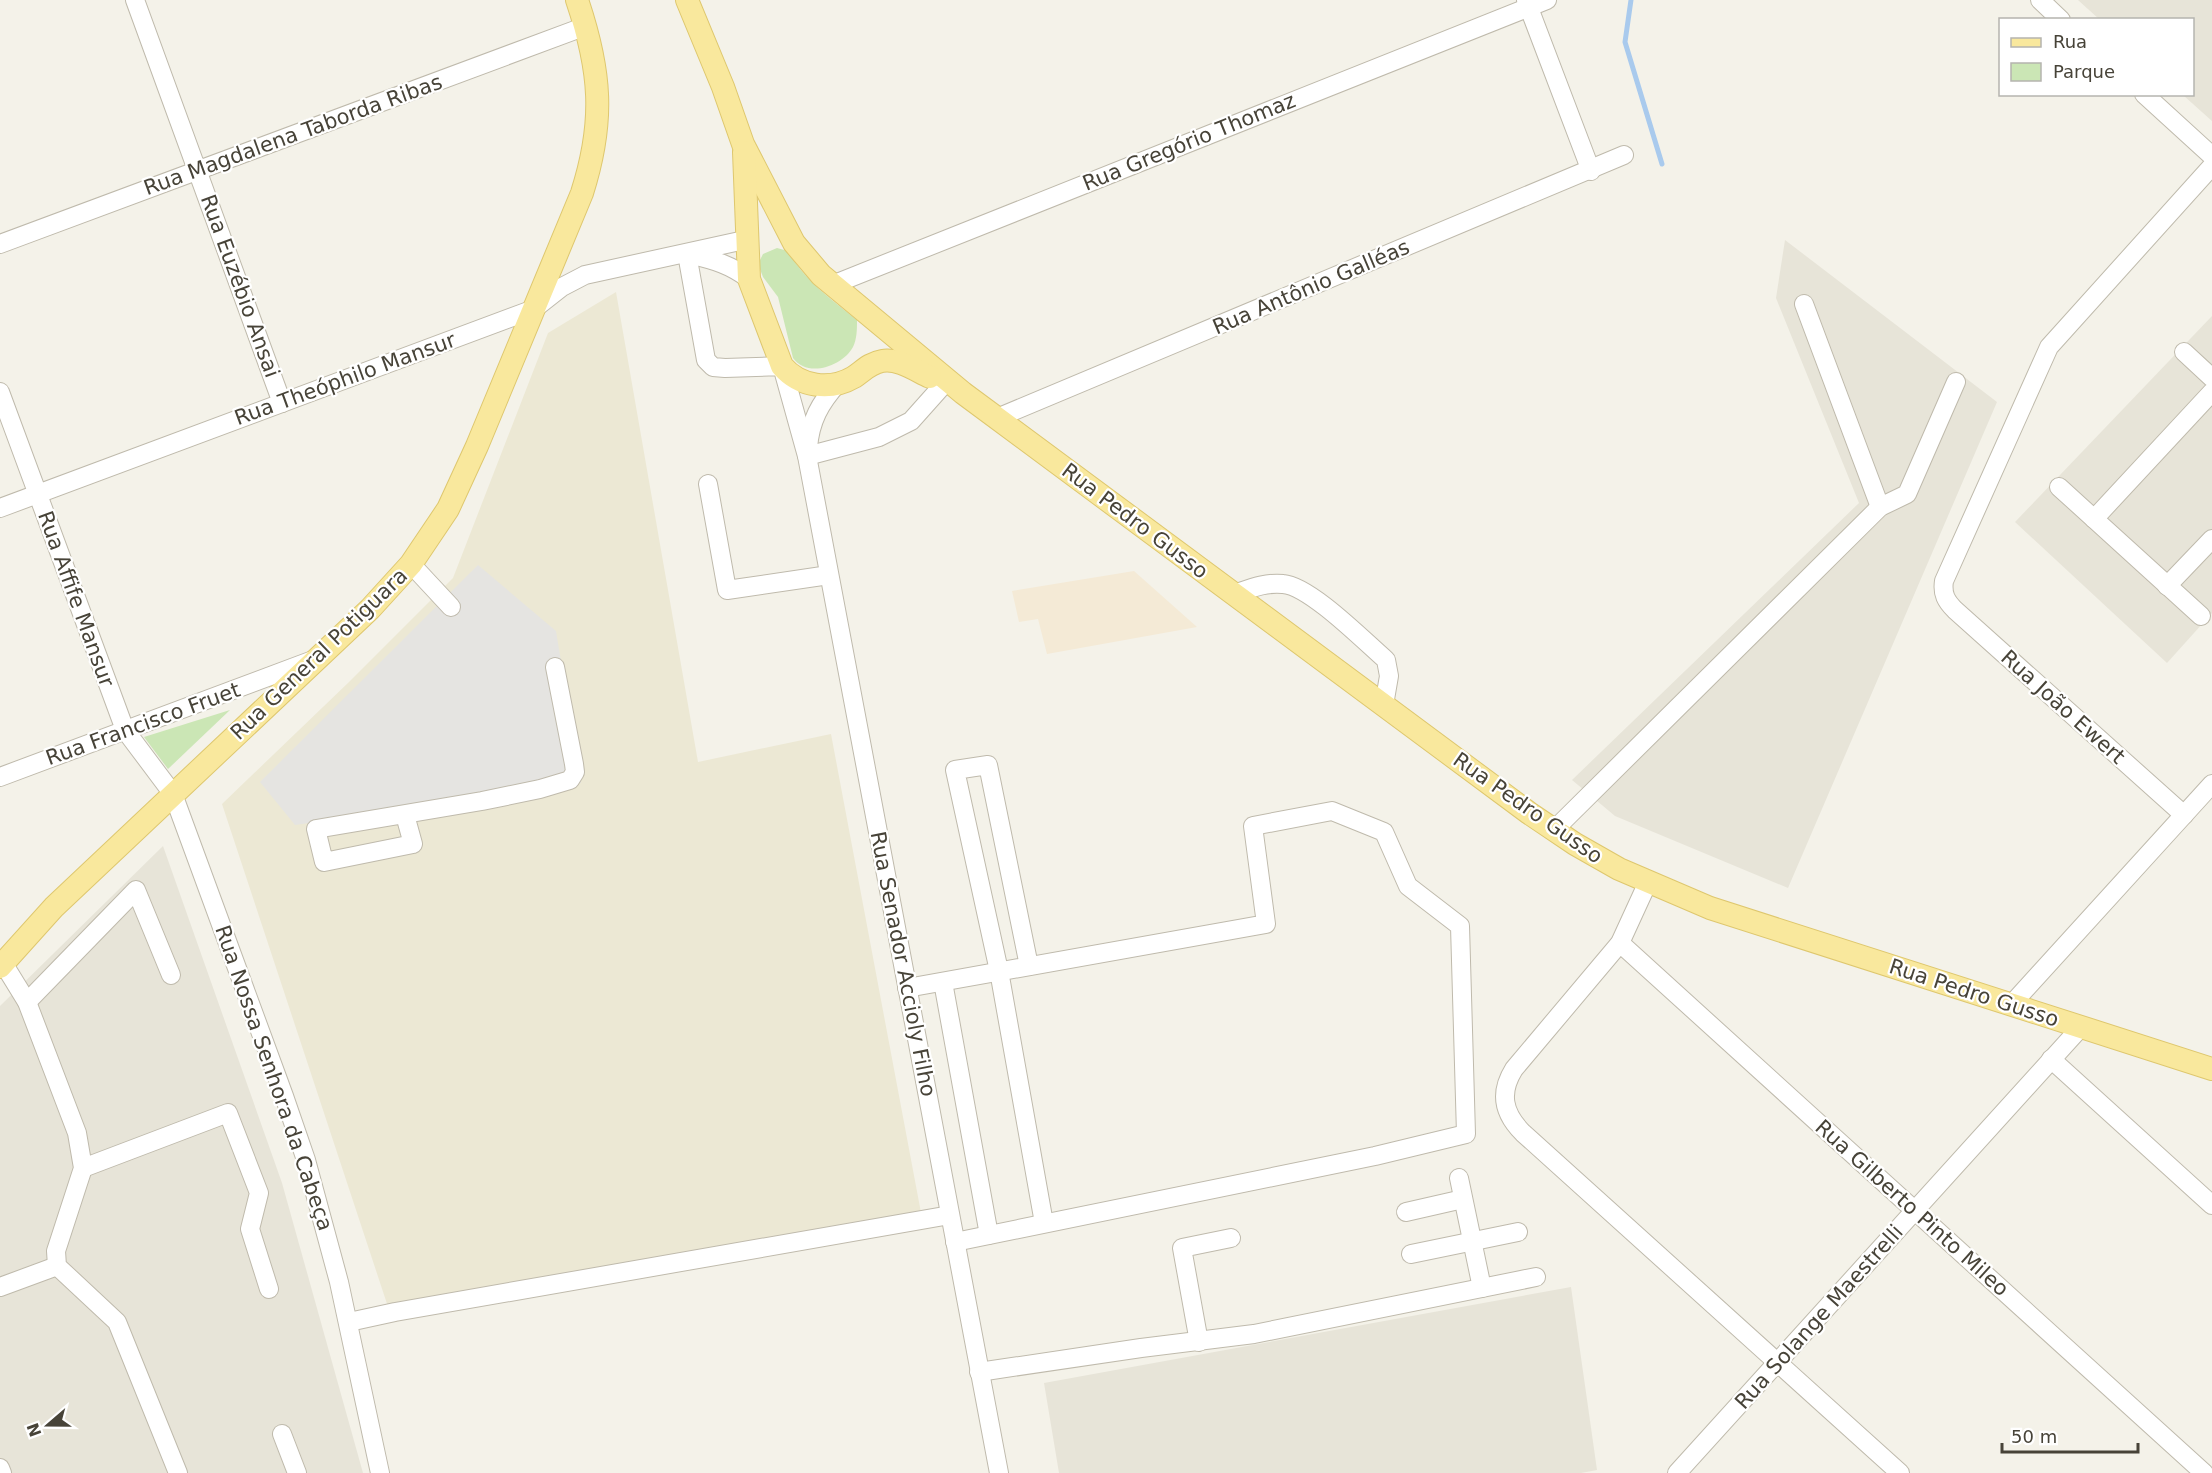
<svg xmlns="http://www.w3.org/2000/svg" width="2212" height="1473" viewBox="0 0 2212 1473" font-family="'DejaVu Sans',sans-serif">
<rect width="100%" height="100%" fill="#f4f2e9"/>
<g fill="#e7e4d8">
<polygon points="2078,0 2212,0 2212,121 2183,95 2192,94 2192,20 2099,19"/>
<polygon points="1785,240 1997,402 1788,888 1615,816 1572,780 1859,503 1776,298"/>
<polygon points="2212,316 2212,613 2167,663 2015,522"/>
<polygon points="163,846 282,1183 363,1473 0,1473 0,1006"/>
<polygon points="1571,1287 1597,1470 1581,1473 1059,1473 1044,1383"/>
</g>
<polygon fill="#f4ead6" points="1134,571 1197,627 1047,654 1038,619 1019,622 1012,591"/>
<polygon fill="#ece8d4" points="616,292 698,762 831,734 922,1218 393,1322 222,804 349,682 453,578 548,333"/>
<g fill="#cbe6b5">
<path d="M 777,248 L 788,251 C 804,280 831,299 857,320 C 857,329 857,339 853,347 C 842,367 807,378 793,358 L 778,297 L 763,277 L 758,264 L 763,254 Z"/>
<polygon points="230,710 168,769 144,737"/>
</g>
<polygon fill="#e5e4e1" points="478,565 556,631 581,783 295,825 260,782"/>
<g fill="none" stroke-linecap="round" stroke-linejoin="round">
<polyline stroke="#a9caed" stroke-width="5" points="1631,0 1625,42 1662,164"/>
<g stroke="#bfbaac" stroke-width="20">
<g id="minor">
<polyline points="135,0 282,403"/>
<polyline points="1526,0 1591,171"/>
<polyline points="2040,0 2061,20"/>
<polyline points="2144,94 2212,156"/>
<polyline points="0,244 586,26"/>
<polyline points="687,254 706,360 713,367 725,368 782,366 807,456 999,1473"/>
<path d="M 692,255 C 714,260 731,265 749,279"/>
<polyline points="832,285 1547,0"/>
<polyline points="1804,304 1880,507"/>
<polyline points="2184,352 2212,378"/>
<polyline points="0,392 125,730 173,794 284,1096 306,1160 339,1282 380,1473"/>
<polyline points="997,418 1624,155"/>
<path d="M 808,448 C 810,421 820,403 838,383"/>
<polyline points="807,456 879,437 911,421 944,384"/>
<polyline points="708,484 727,590 829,575"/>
<polyline points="2059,487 2201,616"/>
<polyline points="0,508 534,309 562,287 585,275 749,239"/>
<polyline points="2094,519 2212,392"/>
<polyline points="411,564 451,607"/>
<polyline points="2167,586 2212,539"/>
<path d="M 1234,594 C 1249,589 1266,582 1283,584 C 1310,586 1364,641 1386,660 L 1389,676 L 1384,705"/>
<polyline points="0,777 313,660"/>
<polyline points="405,815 413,844 324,862 316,829 482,801 540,789 570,780 575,772 574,764 555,667"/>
<path d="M 2184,815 L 1955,610 C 1946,601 1942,594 1944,581 L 2049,347 L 2212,166"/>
<polyline points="1554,830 1880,507 1907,494 1956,382"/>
<path d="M 1648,882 L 1620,943 L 1514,1069 C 1499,1093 1503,1113 1523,1133 L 1900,1473"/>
<polyline points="1620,943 2204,1473"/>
<polyline points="3,963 27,1002 77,1133 83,1168 56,1251 57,1266 117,1322 178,1473"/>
<polyline points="1029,966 988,765 955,770 999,971 1044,1223"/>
<polyline points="943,982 989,1235"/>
<polyline points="907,988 1266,924 1253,826 1332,811 1384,832 1408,886 1460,926 1466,1134 1375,1156 955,1242"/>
<polyline points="27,1002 136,890 171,975"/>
<polyline points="2011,1005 2212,784"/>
<polyline points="2051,1059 2212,1205"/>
<polyline points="83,1168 228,1113 259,1193 250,1229 269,1289"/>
<polyline points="1459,1178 1482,1288"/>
<polyline points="1406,1212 1463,1199"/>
<polyline points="1411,1254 1518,1232"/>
<polyline points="0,1287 57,1266"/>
<polyline points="349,1322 395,1312 950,1215"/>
<polyline points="1199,1342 1182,1248 1231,1238"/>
<polyline points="979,1372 1141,1348 1254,1334 1536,1277"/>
<polyline points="282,1434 297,1473"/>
<polyline points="0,1468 2,1473"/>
<polyline points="1677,1473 2081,1027"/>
</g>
</g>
<g stroke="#dec76e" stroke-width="24">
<g id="major">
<polyline points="687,0 723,87 743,144 794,243 821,275 963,393 1529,813 1575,844 1619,869 1710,908 2212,1069"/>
<path d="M 744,152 L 749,279 L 782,366 C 800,387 830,391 854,377 C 863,371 870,363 882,361 C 898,358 915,370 930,377"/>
<path d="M 0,967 L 54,907 L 370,609 L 411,564 L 448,509 L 477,446 L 582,193 C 605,121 601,71 577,0"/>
</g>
</g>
<use href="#minor" stroke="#fff" stroke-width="18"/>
<use href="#major" stroke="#f9e89d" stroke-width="22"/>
</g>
<g text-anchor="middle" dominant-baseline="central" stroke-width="4.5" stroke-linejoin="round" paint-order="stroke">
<g font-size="21" fill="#474338" stroke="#fff">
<text transform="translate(293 135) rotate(-20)">Rua Magdalena Taborda Ribas</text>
<text transform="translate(1189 142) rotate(-22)">Rua Gregório Thomaz</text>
<text transform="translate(240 286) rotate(70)">Rua Euzébio Ansai</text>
<text transform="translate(1311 287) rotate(-23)">Rua Antônio Galléas</text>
<text transform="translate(345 379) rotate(-20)">Rua Theóphilo Mansur</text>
<text transform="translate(1135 521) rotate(37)">Rua Pedro Gusso</text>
<text transform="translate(76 599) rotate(70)">Rua Affife Mansur</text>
<text transform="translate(319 654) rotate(-44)">Rua General Potiguara</text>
<text transform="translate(2063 707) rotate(42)">Rua João Ewert</text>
<text transform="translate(143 724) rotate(-20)">Rua Francisco Fruet</text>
<text transform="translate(1528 808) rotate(35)">Rua Pedro Gusso</text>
<text transform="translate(903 964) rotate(79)">Rua Senador Accioly Filho</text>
<text transform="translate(1974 993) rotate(18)">Rua Pedro Gusso</text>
<text transform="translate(274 1078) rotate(71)">Rua Nossa Senhora da Cabeça</text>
<text transform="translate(1912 1208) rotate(42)">Rua Gilberto Pinto Mileo</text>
<text transform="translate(1819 1317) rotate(-48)">Rua Solange Maestrelli</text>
</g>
</g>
<rect x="1999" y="18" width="195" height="78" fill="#ffffff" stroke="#b5b4af" stroke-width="1.5"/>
<rect x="2011" y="38" width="30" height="9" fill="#f9e89d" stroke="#b5b4af" stroke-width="1.5"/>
<text x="2053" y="48" font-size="18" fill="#474338">Rua</text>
<rect x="2011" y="63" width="30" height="18" fill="#cbe6b5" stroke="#b5b4af" stroke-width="1.5"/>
<text x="2053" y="78" font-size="18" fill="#474338">Parque</text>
<g transform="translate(48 1425) rotate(250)" stroke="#ffffff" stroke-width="4.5" paint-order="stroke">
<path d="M0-4.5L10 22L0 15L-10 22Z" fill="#474338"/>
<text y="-9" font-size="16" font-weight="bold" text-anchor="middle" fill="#474338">N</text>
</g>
<path d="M2002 1443v9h136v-9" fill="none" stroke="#474338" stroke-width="3"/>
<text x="2011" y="1443" font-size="18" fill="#474338" stroke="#ffffff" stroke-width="4.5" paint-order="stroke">50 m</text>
</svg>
